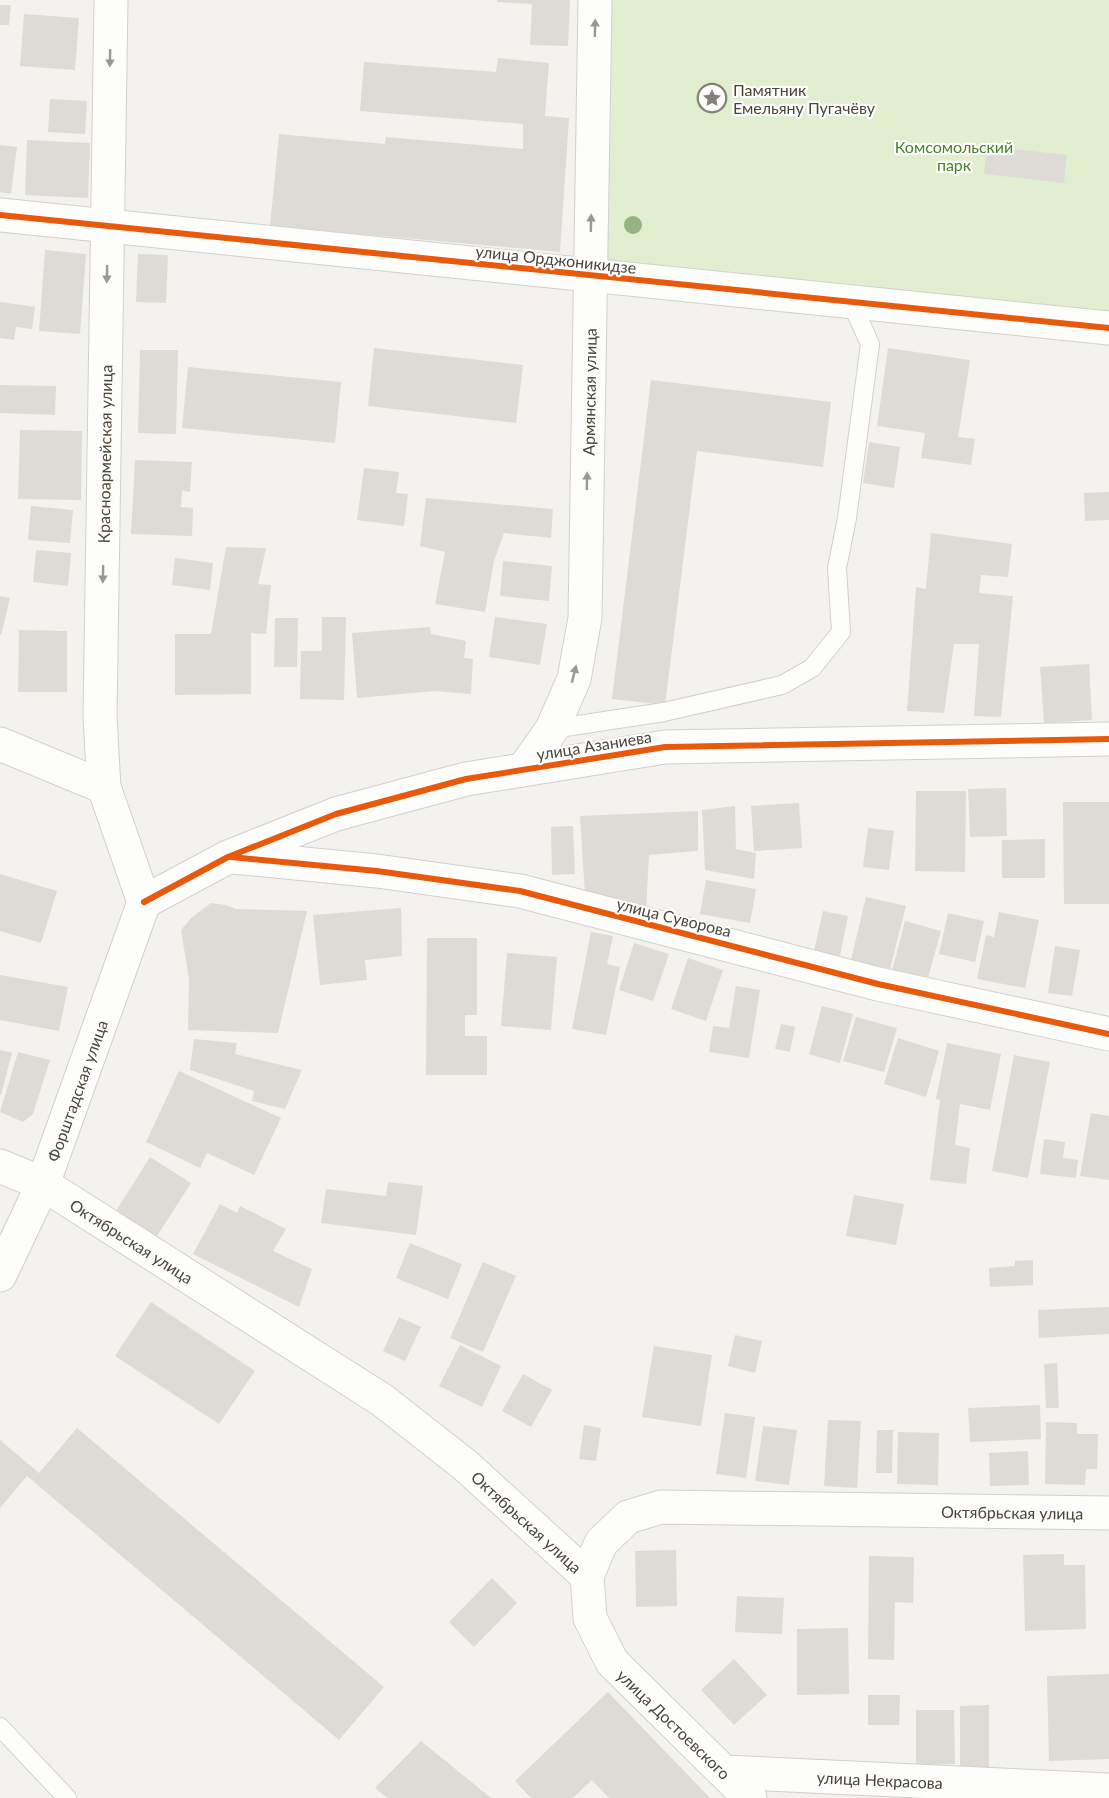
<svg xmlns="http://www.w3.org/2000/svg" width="1109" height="1798" viewBox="0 0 1109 1798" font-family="Lato,sans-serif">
<rect width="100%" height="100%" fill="#f4f2ee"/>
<polygon fill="#e1eecf" points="595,0 1109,0 1109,328 590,276"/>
<g fill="#dedbd6">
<polygon points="497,0 570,0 568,46 530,45 532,4 497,2"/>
<polygon points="0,5 11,5 9,25 0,25"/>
<polygon points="24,14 79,18 75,70 20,66"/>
<polygon points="498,58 549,63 545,116 569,118 560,252 270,226 279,134 385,144 386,137 523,149 523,124 360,111 364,62 496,72"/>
<polygon points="50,99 87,101 85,134 48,132"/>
<polygon points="27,140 90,143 88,198 25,195"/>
<polygon points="0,145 17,147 11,194 0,192"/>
<polygon points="987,146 1067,155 1064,183 984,174"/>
<polygon points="45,250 86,254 80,334 39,331"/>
<polygon points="138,254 168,255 166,303 136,302"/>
<polygon points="0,302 35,307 32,329 16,327 14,340 0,338"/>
<polygon points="374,348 523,365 516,423 368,406"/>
<polygon points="888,348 970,360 958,437 975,439 971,465 921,458 925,433 877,426"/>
<polygon points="140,350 178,350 176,434 138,433"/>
<polygon points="188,367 341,382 335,443 182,428"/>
<polygon points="651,380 831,402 823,467 697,451 665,705 612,699"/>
<polygon points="0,385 56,386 55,415 0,413"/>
<polygon points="20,430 82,431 81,500 18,499"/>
<polygon points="869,442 900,447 894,488 863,483"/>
<polygon points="135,460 192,462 190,492 182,491 181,507 193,508 192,536 131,534"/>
<polygon points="364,468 399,472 396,493 408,494 404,526 357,520"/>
<polygon points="1109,492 1109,520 1085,521 1084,493"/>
<polygon points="426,498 553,509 551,538 504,533 494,561 485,612 435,604 445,552 420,546"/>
<polygon points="31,506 73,510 70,543 28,540"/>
<polygon points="931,533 1012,544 1008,577 981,575 979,593 1013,596 1001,717 974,716 979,644 954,644 944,713 907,711 916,587 926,589"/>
<polygon points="226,547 266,548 258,584 271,585 266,634 251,633 251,694 175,695 175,634 211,634"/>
<polygon points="36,550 71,553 68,586 33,582"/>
<polygon points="175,558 213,563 210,590 172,585"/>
<polygon points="503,561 552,566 549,601 500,596"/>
<polygon points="0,596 10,598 1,635 0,635"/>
<polygon points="322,617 346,617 344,700 300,699 301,651 322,651"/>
<polygon points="495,617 547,624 540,665 489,657"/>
<polygon points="275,618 298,618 297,667 274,667"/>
<polygon points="430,627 431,634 466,641 464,658 473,659 471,694 435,691 357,698 352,633"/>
<polygon points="19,630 67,631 67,692 18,692"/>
<polygon points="1089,664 1092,720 1044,723 1040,667"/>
<polygon points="1006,788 1007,836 970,837 968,789"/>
<polygon points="916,791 966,791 965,872 915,871"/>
<polygon points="1063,802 1109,802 1109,904 1064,904"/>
<polygon points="799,803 802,848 754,851 751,806"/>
<polygon points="735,806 736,849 756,853 754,879 705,870 702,810"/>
<polygon points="698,811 698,851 649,855 646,910 585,894 580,816"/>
<polygon points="573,826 575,874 552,875 551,827"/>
<polygon points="868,828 894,831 889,870 863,867"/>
<polygon points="1045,839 1045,878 1002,878 1002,840"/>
<polygon points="0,874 57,891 41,943 0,931"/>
<polygon points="706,880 756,889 750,923 700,914"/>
<polygon points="866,897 906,906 890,969 851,960"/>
<polygon points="211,903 226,905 236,909 307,911 278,1033 188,1030 189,979 181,930 191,918"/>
<polygon points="401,908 402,956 365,960 367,980 320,985 313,915"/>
<polygon points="823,911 848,916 840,956 814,951"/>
<polygon points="999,912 1039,920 1025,988 977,979 986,935 994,937"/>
<polygon points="948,913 984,921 975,962 939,954"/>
<polygon points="905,921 941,931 927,981 892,971"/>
<polygon points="591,932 613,936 607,964 620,967 606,1035 572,1029"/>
<polygon points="427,938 477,938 477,1015 465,1015 465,1036 487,1036 487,1075 426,1075"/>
<polygon points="634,943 669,954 653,1001 619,990"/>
<polygon points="1055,946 1080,950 1072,996 1048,993"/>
<polygon points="507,953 557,957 551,1030 501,1026"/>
<polygon points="688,958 723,970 706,1021 671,1009"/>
<polygon points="0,975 68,987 59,1031 0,1020"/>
<polygon points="736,986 760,990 749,1058 709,1052 713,1026 729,1028"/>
<polygon points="822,1006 853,1014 840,1063 809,1054"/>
<polygon points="856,1017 897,1028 884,1072 843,1061"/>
<polygon points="781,1024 795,1027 790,1052 775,1049"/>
<polygon points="898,1038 939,1051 926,1097 884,1084"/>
<polygon points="194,1039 237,1043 235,1054 302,1070 285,1109 252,1101 254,1091 190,1070"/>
<polygon points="947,1043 1001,1054 990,1110 960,1104 955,1145 970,1148 966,1184 930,1180 940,1100 936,1099"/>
<polygon points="0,1050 12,1053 1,1095 0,1095"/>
<polygon points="18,1052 50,1060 33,1114 23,1122 0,1112"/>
<polygon points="1014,1055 1050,1062 1028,1178 992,1171"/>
<polygon points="179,1071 281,1118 254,1175 207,1153 200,1168 146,1142"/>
<polygon points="1091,1113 1109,1116 1109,1180 1080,1176"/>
<polygon points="1044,1139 1065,1142 1063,1158 1078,1160 1076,1178 1040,1174"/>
<polygon points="150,1157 191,1183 157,1236 116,1211"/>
<polygon points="388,1182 423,1186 416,1235 321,1223 326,1189 386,1196"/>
<polygon points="854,1195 904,1204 896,1245 846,1236"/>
<polygon points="220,1204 237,1213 240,1206 286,1229 273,1251 312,1269 299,1307 193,1254"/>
<polygon points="410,1243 462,1264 448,1299 396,1278"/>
<polygon points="1033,1260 1033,1285 990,1287 989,1268 1015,1266 1015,1261"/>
<polygon points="483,1262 516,1276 483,1352 450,1338"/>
<polygon points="151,1302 255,1371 219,1424 115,1356"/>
<polygon points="1109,1307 1109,1334 1039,1338 1038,1310"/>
<polygon points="399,1317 421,1327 405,1361 383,1351"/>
<polygon points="735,1335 762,1341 755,1373 728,1366"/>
<polygon points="460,1345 501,1366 482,1407 439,1386"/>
<polygon points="654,1346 712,1355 701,1426 642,1417"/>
<polygon points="1057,1363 1059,1408 1046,1408 1044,1364"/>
<polygon points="523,1374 552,1390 531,1427 502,1411"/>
<polygon points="1040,1405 1041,1439 970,1442 968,1408"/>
<polygon points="725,1413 755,1417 746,1478 716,1474"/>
<polygon points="828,1420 861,1421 857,1488 824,1486"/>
<polygon points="1046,1422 1077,1423 1077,1434 1098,1434 1097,1469 1086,1469 1085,1485 1045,1484"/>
<polygon points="584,1425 601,1428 596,1461 579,1459"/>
<polygon points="763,1426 797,1430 789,1485 755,1481"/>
<polygon points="77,1428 384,1687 339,1740 27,1476 0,1508 0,1440 39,1473"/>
<polygon points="877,1430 893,1430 892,1473 876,1473"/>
<polygon points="898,1432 939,1433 938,1485 897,1484"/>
<polygon points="1028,1451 1029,1485 990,1486 989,1453"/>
<polygon points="676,1550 677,1606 636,1607 635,1551"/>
<polygon points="1064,1554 1064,1565 1085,1565 1086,1629 1025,1631 1023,1555"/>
<polygon points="869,1556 914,1557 913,1603 895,1602 894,1660 868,1659"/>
<polygon points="492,1578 517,1603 474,1647 449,1622"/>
<polygon points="737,1596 784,1598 782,1634 735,1632"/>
<polygon points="848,1628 849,1694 797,1695 797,1629"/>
<polygon points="734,1659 767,1695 734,1725 701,1690"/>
<polygon points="1109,1674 1109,1759 1049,1761 1047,1676"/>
<polygon points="608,1692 710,1798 609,1798 592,1780 573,1798 531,1798 515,1781"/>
<polygon points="868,1695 900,1695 899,1725 868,1725"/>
<polygon points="989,1705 989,1773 960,1773 960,1706"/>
<polygon points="916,1710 954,1710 955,1764 916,1765"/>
<polygon points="421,1741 491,1798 387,1798 375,1788"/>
</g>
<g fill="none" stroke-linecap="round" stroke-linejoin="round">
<g stroke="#d2d0cb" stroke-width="20">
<g id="service">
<polyline points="552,729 664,712 782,685 812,668 841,632 837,568 847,518 870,344 851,302"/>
<polyline points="0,1727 67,1798"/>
</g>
</g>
<g stroke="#d2d0cb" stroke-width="35">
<g id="minor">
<polyline points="0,215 1109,328"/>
<polyline points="0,744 104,787"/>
<path id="s1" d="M 523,770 L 552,729 L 574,679 L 585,618 L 595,0"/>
<polyline points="233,857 377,871 520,891 878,984 1109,1034"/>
<polyline points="144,902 228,857 336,814 466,779 665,747 1109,739"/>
<path id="s2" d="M 0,1166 L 43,1184 L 382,1400 L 465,1465 L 587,1576"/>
<path id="s3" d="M 724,1772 L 1109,1790"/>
<path id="s4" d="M 750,1798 L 612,1662 L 590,1618 L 587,1576 L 601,1543 L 628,1517 L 661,1507 L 1109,1513"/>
</g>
</g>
<g stroke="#d2d0cb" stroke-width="35">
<g id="tertiary">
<path id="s5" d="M 0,1275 L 43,1184 L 144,902 L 104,787 L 100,717 L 111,0"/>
</g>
</g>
<use href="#service" stroke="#fdfdfc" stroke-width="18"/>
<use href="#minor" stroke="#fdfdfc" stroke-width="33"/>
<use href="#tertiary" stroke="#fdfdfc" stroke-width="33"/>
<g stroke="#fff" stroke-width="10">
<g id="cycleway">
<polyline points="0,215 1109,328"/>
<polyline points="231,857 377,871 520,891 878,984 1109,1034"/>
<polyline points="144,902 228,857 336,814 466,779 665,747 1109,739"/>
</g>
</g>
<use href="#cycleway" stroke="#e8590c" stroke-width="6"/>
</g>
<circle fill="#96b382" cx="633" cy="225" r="9"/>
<defs><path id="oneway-solid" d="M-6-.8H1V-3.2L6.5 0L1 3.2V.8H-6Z" transform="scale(1.5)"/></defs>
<g fill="#9b9791">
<use href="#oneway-solid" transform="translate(595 28) rotate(-89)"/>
<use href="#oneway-solid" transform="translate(110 58) rotate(91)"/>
<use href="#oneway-solid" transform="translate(591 223) rotate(-89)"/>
<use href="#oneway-solid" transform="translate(107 274) rotate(91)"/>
<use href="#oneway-solid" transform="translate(587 481) rotate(-89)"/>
<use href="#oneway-solid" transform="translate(103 574) rotate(91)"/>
<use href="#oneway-solid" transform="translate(574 674) rotate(-76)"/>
</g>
<defs>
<g id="sight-ring" transform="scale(1.5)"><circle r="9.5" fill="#fff" stroke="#868178" stroke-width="1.5"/><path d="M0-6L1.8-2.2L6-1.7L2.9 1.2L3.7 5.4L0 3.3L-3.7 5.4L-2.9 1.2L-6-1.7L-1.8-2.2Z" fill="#868178"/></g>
</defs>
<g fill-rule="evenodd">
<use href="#sight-ring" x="712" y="98"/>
</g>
<g text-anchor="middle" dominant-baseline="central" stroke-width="4.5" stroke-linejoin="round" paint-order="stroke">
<g font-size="16" fill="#4b4439" stroke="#fff" text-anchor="start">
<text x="733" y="89">Памятник<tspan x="733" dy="18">Емельяну Пугачёву</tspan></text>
</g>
<g font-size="16" fill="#4a7f2a" stroke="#fff">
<text x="954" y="146">Комсомольский<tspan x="954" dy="18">парк</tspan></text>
</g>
<g font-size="16" fill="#4b4439" stroke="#fff">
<text transform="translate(556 259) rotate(6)">улица Орджоникидзе</text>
<text stroke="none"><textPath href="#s1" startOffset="393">Армянская улица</textPath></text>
<text stroke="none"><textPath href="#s5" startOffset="855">Красноармейская улица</textPath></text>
<text transform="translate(594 745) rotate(-9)">улица Азаниева</text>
<text transform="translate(674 917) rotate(14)">улица Суворова</text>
<text stroke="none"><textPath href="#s5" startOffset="200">Форштадская улица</textPath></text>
<text stroke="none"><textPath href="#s2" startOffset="152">Октябрьская улица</textPath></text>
<text stroke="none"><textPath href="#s4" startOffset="744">Октябрьская улица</textPath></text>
<text stroke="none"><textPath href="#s2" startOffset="638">Октябрьская улица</textPath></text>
<text transform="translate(674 1724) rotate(44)">улица Достоевского</text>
<text stroke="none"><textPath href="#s3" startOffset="156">улица Некрасова</textPath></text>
</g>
</g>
</svg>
